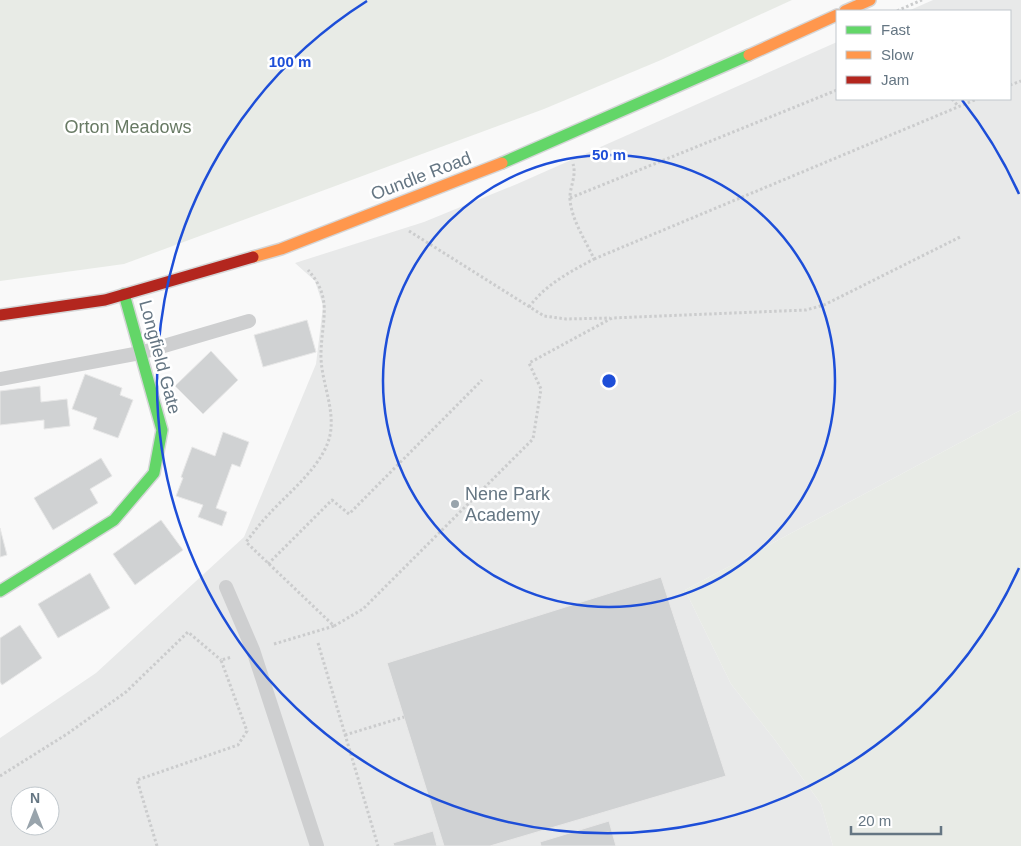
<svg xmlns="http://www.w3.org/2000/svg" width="1021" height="846" viewBox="0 0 1021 846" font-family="Helvetica,sans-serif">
<rect width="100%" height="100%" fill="#f9f9f9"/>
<path fill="#e8e9e9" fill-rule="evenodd" d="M 933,0 L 1021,0 L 1021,410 L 685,590 L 731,684 L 775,740 L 821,804 L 833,846 L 0,846 L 0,738 L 96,673 L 244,537 L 316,364 L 323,306 L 315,281 L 295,263 L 424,222 L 517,184 L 837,42 L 837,99 L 1010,99 L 1010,11 L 908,11 ZM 20,796 L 50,796 L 50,826 L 20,826 Z"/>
<g fill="#e8ebe6">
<polygon points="0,0 792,0 661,60 544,109 124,264 0,281"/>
<polygon points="1021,410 1021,846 833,846 821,804 775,740 731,684 685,590"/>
</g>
<g fill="#d0d2d3" stroke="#e8e8e8">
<polygon points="307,320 316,352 263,367 254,335"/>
<polygon points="211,351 238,380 203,414 175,386"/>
<polygon points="85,374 122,388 120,395 133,400 118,438 93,429 97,418 72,409"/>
<polygon points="40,386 41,402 67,399 70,426 44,429 44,420 0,425 0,391"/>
<polygon points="223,432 249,442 240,467 232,464 216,508 227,512 222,526 198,517 203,505 176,496 183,478 181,477 192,447 215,456"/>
<polygon points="101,458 112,476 90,489 98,503 53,530 34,498"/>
<polygon points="161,520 183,550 135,585 113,554"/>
<polygon points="0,528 7,555 0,557"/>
<polygon points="90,573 110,608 58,638 38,604"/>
<polygon points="661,577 726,776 490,846 444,846 387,663"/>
<polygon points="20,625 42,658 2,685 0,682 0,638"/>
<polygon points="609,821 616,846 541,846 540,842"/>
<polygon points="433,831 437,846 394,846 393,843"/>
</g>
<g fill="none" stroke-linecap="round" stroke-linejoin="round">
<g stroke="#d5d6d7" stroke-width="14">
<g id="fast">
<polyline points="502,163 749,55"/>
<polyline points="0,591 114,520 154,473 162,430 124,294"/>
</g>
</g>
<g stroke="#d5d6d7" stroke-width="14">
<g id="slow">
<polyline points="845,11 870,0"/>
<polyline points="749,55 837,15"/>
<polyline points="253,257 281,249 502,163"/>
</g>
</g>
<g stroke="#d5d6d7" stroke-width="14">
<polyline id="jam" points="0,315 105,300 253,257"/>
</g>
<g stroke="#cbcccd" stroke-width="3" stroke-dasharray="2.5 2.5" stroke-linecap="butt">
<polyline points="897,11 922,0"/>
<polyline points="1010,85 1021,81"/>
<polyline points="952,99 958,106"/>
<polyline points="570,198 837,90"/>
<polyline points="409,231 544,316 566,319 610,318"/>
<polyline points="594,259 977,99"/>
<path d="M 529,307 C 546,284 570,272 594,259 C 586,241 572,221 570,200 C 569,188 577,176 573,164"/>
<polyline points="268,564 332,500 349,514 482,380"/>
<polyline points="334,626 363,609 533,439 541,389 529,363 612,318 806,310 824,305 960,237"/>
<polyline points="318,643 378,846"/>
<path d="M 274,644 L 334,626 L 246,542 C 254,532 261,522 270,513 C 291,490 329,461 331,428 C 333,402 320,378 321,352 C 322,319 333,298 308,270"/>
<polyline points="345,735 404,717"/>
<polyline points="0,776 67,734 126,692 188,632 221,660"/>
<polyline points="157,846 137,780 238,745 247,731 221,660 232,657"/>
</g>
<g stroke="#cecfd0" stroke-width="14">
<polyline points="0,379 140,353 249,321"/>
<polyline points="226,587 253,650 317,846"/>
</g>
<use href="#fast" stroke="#63d668" stroke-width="11"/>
<use href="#slow" stroke="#ff974d" stroke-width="11"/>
<use href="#jam" stroke="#b3261e" stroke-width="11"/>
</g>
<g fill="none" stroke="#1d4ed8" stroke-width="2.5">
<circle cx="609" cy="381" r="226"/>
<path d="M1019 568A451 451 0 1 1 367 1M962 100A451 451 0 0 1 1019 194"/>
</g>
<circle fill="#99a4ac" stroke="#fff" stroke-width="2" cx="455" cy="504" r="5"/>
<g text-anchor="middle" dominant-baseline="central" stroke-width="5" stroke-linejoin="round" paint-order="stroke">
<g font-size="18" fill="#687a64" stroke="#fff">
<text x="128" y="127">Orton Meadows</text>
</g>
<g font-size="18" fill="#657683" stroke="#fff">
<text transform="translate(421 176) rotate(-21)">Oundle Road</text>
<text transform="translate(160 357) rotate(75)">Longfield Gate</text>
</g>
<g font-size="18" fill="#657683" stroke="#fff" text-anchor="start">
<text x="465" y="494">Nene Park<tspan x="465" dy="21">Academy</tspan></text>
</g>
</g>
<circle cx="609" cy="381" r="8" fill="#1d4ed8" stroke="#fff" stroke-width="2.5"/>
<g font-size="15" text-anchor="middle" font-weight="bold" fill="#1d4ed8" stroke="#fff" stroke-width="5" stroke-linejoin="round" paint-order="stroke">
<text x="290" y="67">100 m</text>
<text x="609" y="160">50 m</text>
</g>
<rect x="836" y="10" width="175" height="90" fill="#ffffff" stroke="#c1c8cd"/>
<rect x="846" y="26" width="25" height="8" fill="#63d668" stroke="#c1c8cd"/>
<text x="881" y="35" font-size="15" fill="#657683">Fast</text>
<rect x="846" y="51" width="25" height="8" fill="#ff974d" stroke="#c1c8cd"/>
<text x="881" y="60" font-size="15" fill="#657683">Slow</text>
<rect x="846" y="76" width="25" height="8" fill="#b3261e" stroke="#c1c8cd"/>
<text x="881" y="85" font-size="15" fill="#657683">Jam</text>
<g transform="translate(35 811)"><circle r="24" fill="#ffffff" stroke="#c1c8cd"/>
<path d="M0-4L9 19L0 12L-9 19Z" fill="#99a4ac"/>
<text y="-8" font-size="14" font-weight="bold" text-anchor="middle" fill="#657683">N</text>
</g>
<path d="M851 826v8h90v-8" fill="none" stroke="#657683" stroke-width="2.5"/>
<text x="858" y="826" font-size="15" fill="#657683" stroke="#ffffff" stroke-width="4" paint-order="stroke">20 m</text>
</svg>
